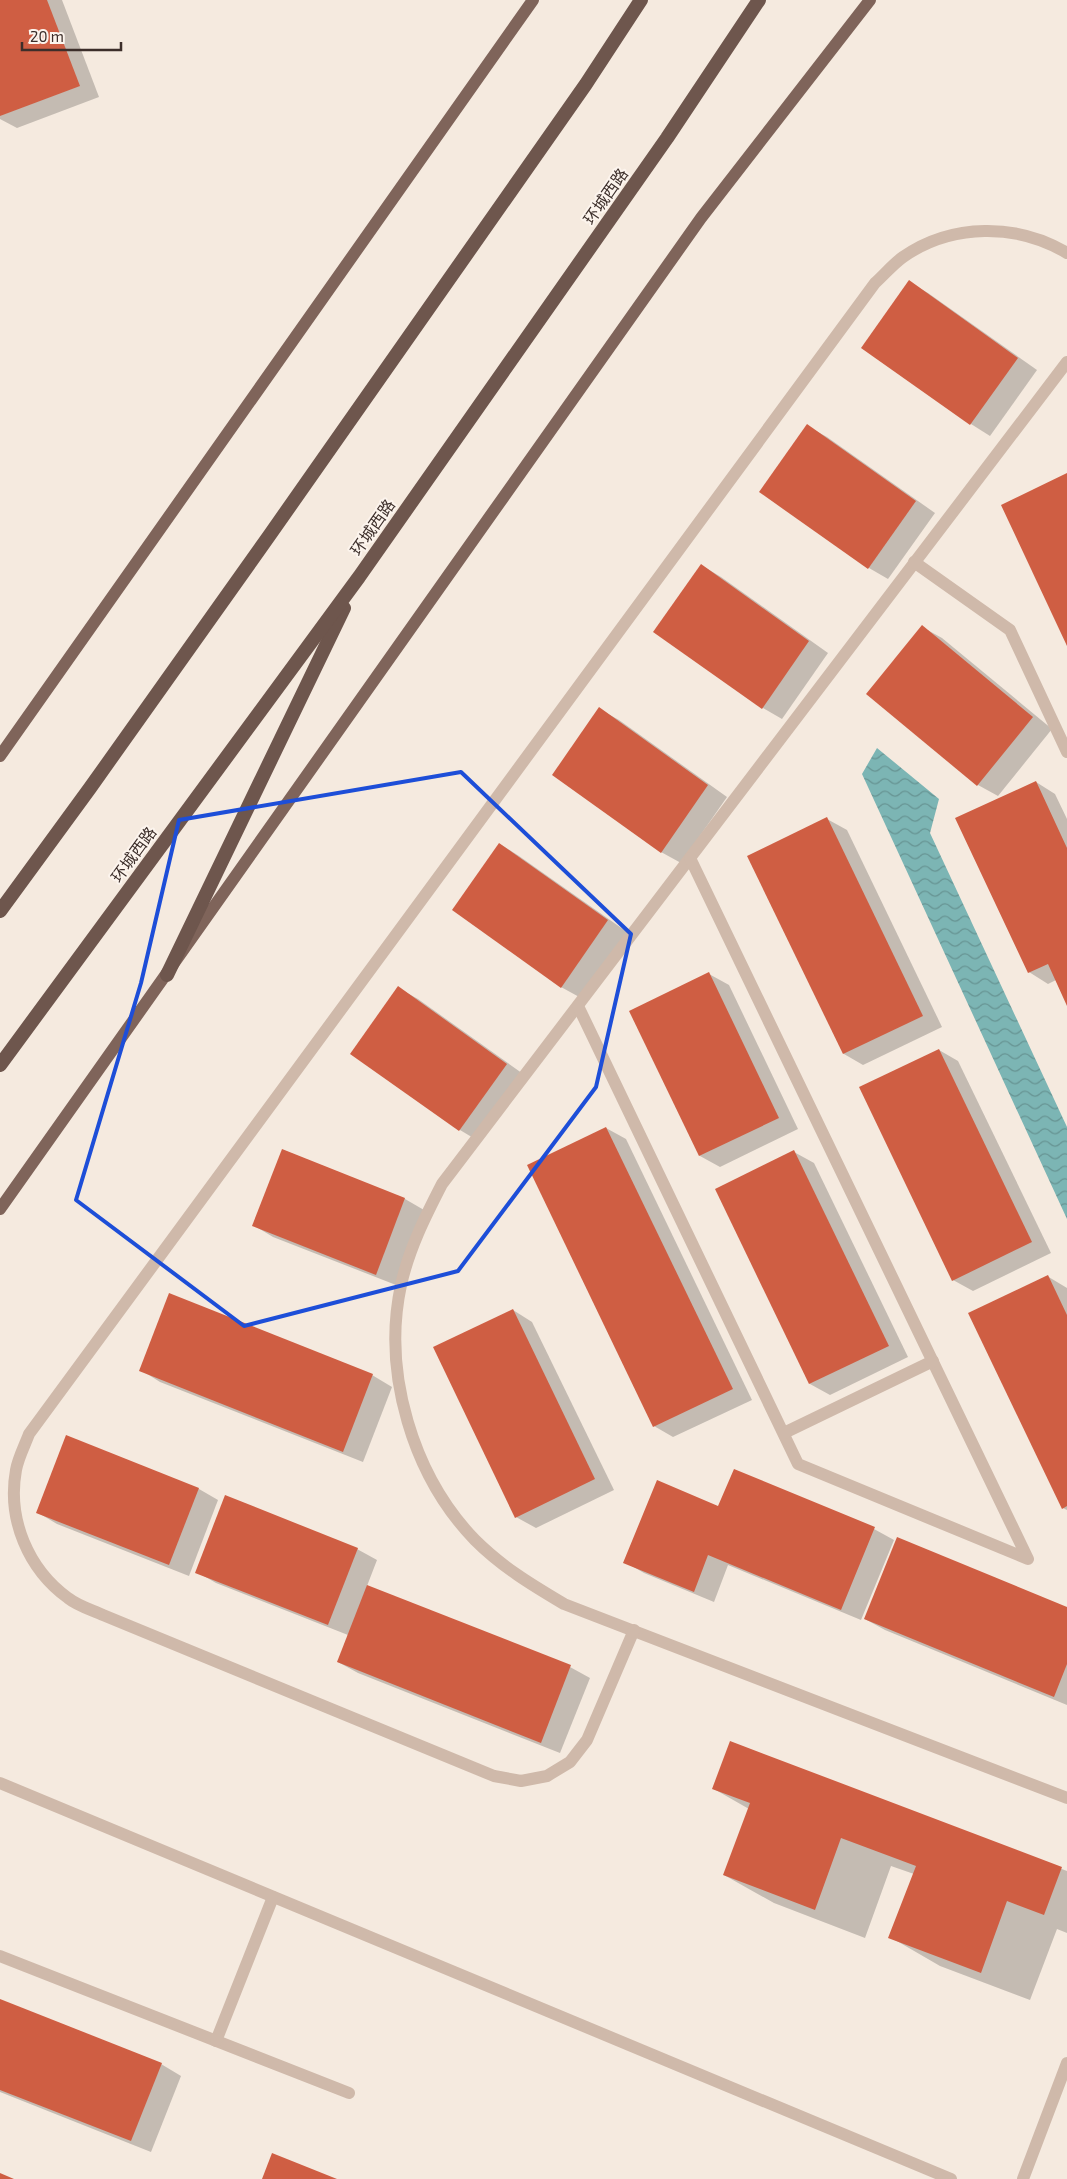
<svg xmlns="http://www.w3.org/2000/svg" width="1067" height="2179" viewBox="0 0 1067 2179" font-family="'Exo 2','Noto Sans SC',sans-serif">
<defs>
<pattern id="water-waves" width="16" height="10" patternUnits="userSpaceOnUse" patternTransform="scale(1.25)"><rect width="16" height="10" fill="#7cb5b4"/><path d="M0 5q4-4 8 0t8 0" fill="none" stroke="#679493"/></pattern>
</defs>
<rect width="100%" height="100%" fill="#f5eadf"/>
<polygon fill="url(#water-waves)" points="877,748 939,799 930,833 1067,1127 1067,1219 862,774"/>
<g fill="#0003">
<polygon points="0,0 62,0 99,97 17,128 0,119"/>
<polygon points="909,282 928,293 1037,370 990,436 971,424 862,348"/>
<polygon points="807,426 827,437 935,513 888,579 869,568 761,491"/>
<polygon points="701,565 721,577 828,653 782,719 763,708"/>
<polygon points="922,627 942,638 1052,729 998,796 978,785 868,694"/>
<polygon points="599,709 619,720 727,797 681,863 661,852"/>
<polygon points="1036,782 1055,794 1067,819 1067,1003 1056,980 1048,984 1029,972"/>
<polygon points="827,819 847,830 942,1027 863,1065 844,1054"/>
<polygon points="500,844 519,856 627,932 581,998 561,987"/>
<polygon points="709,974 729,985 798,1129 720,1167 700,1156 631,1011"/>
<polygon points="398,988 418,999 526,1076 480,1142 460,1130 352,1054"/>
<polygon points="939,1050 958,1061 1051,1253 973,1291 953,1280"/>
<polygon points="606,1128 626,1139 752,1400 673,1437 654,1426"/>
<polygon points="283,1150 405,1199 424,1210 396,1285 273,1237 253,1225"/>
<polygon points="794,1152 814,1163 908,1357 830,1395 810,1384"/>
<polygon points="1047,1276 1067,1288 1067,1510 1063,1508"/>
<polygon points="513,1310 532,1322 614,1490 536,1528 516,1517"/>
<polygon points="141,1370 372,1375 392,1387 363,1462 160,1382"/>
<polygon points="734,1471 874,1529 894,1540 861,1620 728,1565 714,1602 644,1573 625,1562 719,1507"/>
<polygon points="199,1489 218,1500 189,1576 57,1524 37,1512"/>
<polygon points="357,1549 377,1560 367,1586 570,1667 590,1678 560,1753 358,1673 338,1662 348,1635 216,1583 197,1572"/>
<polygon points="1067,1608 1067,1705 885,1630 865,1619"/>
<polygon points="731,1742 1067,1871 1067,1933 1057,1929 1030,2000 940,1966 890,1937 914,1874 891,1866 865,1938 774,1903 724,1875 749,1809 714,1789"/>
<polygon points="0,2001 161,2064 181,2076 151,2152 0,2092"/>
</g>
<g fill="#cf5e43">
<polygon points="0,0 47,0 80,86 0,116"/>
<polygon points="909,280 1018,358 970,425 861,348"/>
<polygon points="807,424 916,501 868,569 759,492"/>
<polygon points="1067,473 1067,646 1001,505"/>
<polygon points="701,564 809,641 762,709 653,632"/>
<polygon points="922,625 1033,717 977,786 866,694"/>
<polygon points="599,707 708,785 661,853 552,775"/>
<polygon points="1036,781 1067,848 1067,1006 1048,964 1028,973 955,818"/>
<polygon points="827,817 923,1016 843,1054 747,856"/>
<polygon points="499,843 608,920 561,988 452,910"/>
<polygon points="709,972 779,1118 699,1156 629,1011"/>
<polygon points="398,986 507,1064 459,1131 350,1054"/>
<polygon points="939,1049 1032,1242 952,1281 859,1087"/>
<polygon points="606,1127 733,1389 653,1427 527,1165"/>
<polygon points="282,1149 405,1198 376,1275 252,1226"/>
<polygon points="794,1150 889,1346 809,1384 715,1189"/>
<polygon points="1048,1275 1067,1315 1067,1506 1062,1509 968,1313"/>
<polygon points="169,1293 373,1374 343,1452 139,1371"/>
<polygon points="513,1309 595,1479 515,1518 433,1347"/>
<polygon points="66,1435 199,1488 169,1565 36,1513"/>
<polygon points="734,1469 875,1527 841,1610 708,1555 694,1592 623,1563 657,1480 718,1506"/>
<polygon points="225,1495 358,1548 328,1625 195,1573"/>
<polygon points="897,1537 1067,1607 1067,1664 1054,1697 864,1619"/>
<polygon points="367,1585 571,1665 541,1743 337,1662"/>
<polygon points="730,1741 1062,1867 1044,1915 1007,1901 981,1973 888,1938 916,1866 841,1838 815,1910 723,1875 750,1803 712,1789"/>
<polygon points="0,1999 162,2063 131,2141 0,2090"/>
<polygon points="272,2153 337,2179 262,2179"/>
<polygon points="0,2173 14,2179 0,2179"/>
</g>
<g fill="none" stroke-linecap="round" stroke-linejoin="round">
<g stroke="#cfb9aa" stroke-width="12">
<path d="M 1067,362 L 442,1184 C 425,1217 409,1249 401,1285 C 382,1373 413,1476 475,1540 C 502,1567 532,1585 564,1604 L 1067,1798"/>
<polyline points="914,562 1010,630 1067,752"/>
<polyline points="578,1006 798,1464 1028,1559 690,858"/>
<polyline points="784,1433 933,1361"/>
<path d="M 634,1630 L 587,1740 L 570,1762 L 547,1776 L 521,1781 L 494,1776 L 103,1615 C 92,1610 78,1606 68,1598 C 28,1569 7,1519 16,1470 C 18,1458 25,1445 29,1434 L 875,283 C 884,275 893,264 903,257 C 952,223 1017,223 1067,253"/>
<polyline points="0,1956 349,2093"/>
<polyline points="216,2041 273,1897"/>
<polyline points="1023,2179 1067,2063"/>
</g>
<polyline stroke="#cfb9aa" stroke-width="12" points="0,1783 951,2179"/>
<g stroke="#7f645a" stroke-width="12">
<polyline points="0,756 533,0"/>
<polyline points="0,1209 701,218 870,0"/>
</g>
<g stroke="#6e564d" stroke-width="14">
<polyline points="0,911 90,788 269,536 586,84 641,0"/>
<polyline points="167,975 344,608"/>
<polyline points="0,1065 359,577 667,138 759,0"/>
</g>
</g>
<path fill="none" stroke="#1d4ed8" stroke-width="4" stroke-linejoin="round" d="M 461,772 L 631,934 L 596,1087 L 458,1271 L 244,1326 L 76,1200 L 141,983 L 179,820 Z"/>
<g text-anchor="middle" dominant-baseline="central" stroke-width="4" stroke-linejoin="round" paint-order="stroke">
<g font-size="16" fill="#3c2e2a" stroke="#fcf4ed">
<text transform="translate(605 196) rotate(-55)">环城西路</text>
<text transform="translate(372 527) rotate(-55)">环城西路</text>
<text transform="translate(133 854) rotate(-54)">环城西路</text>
</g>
</g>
<path d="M22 42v8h99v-8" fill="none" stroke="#3c2e2a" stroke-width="2.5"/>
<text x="30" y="42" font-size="15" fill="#3c2e2a" stroke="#fcf4ed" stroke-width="4" paint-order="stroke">20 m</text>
</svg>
